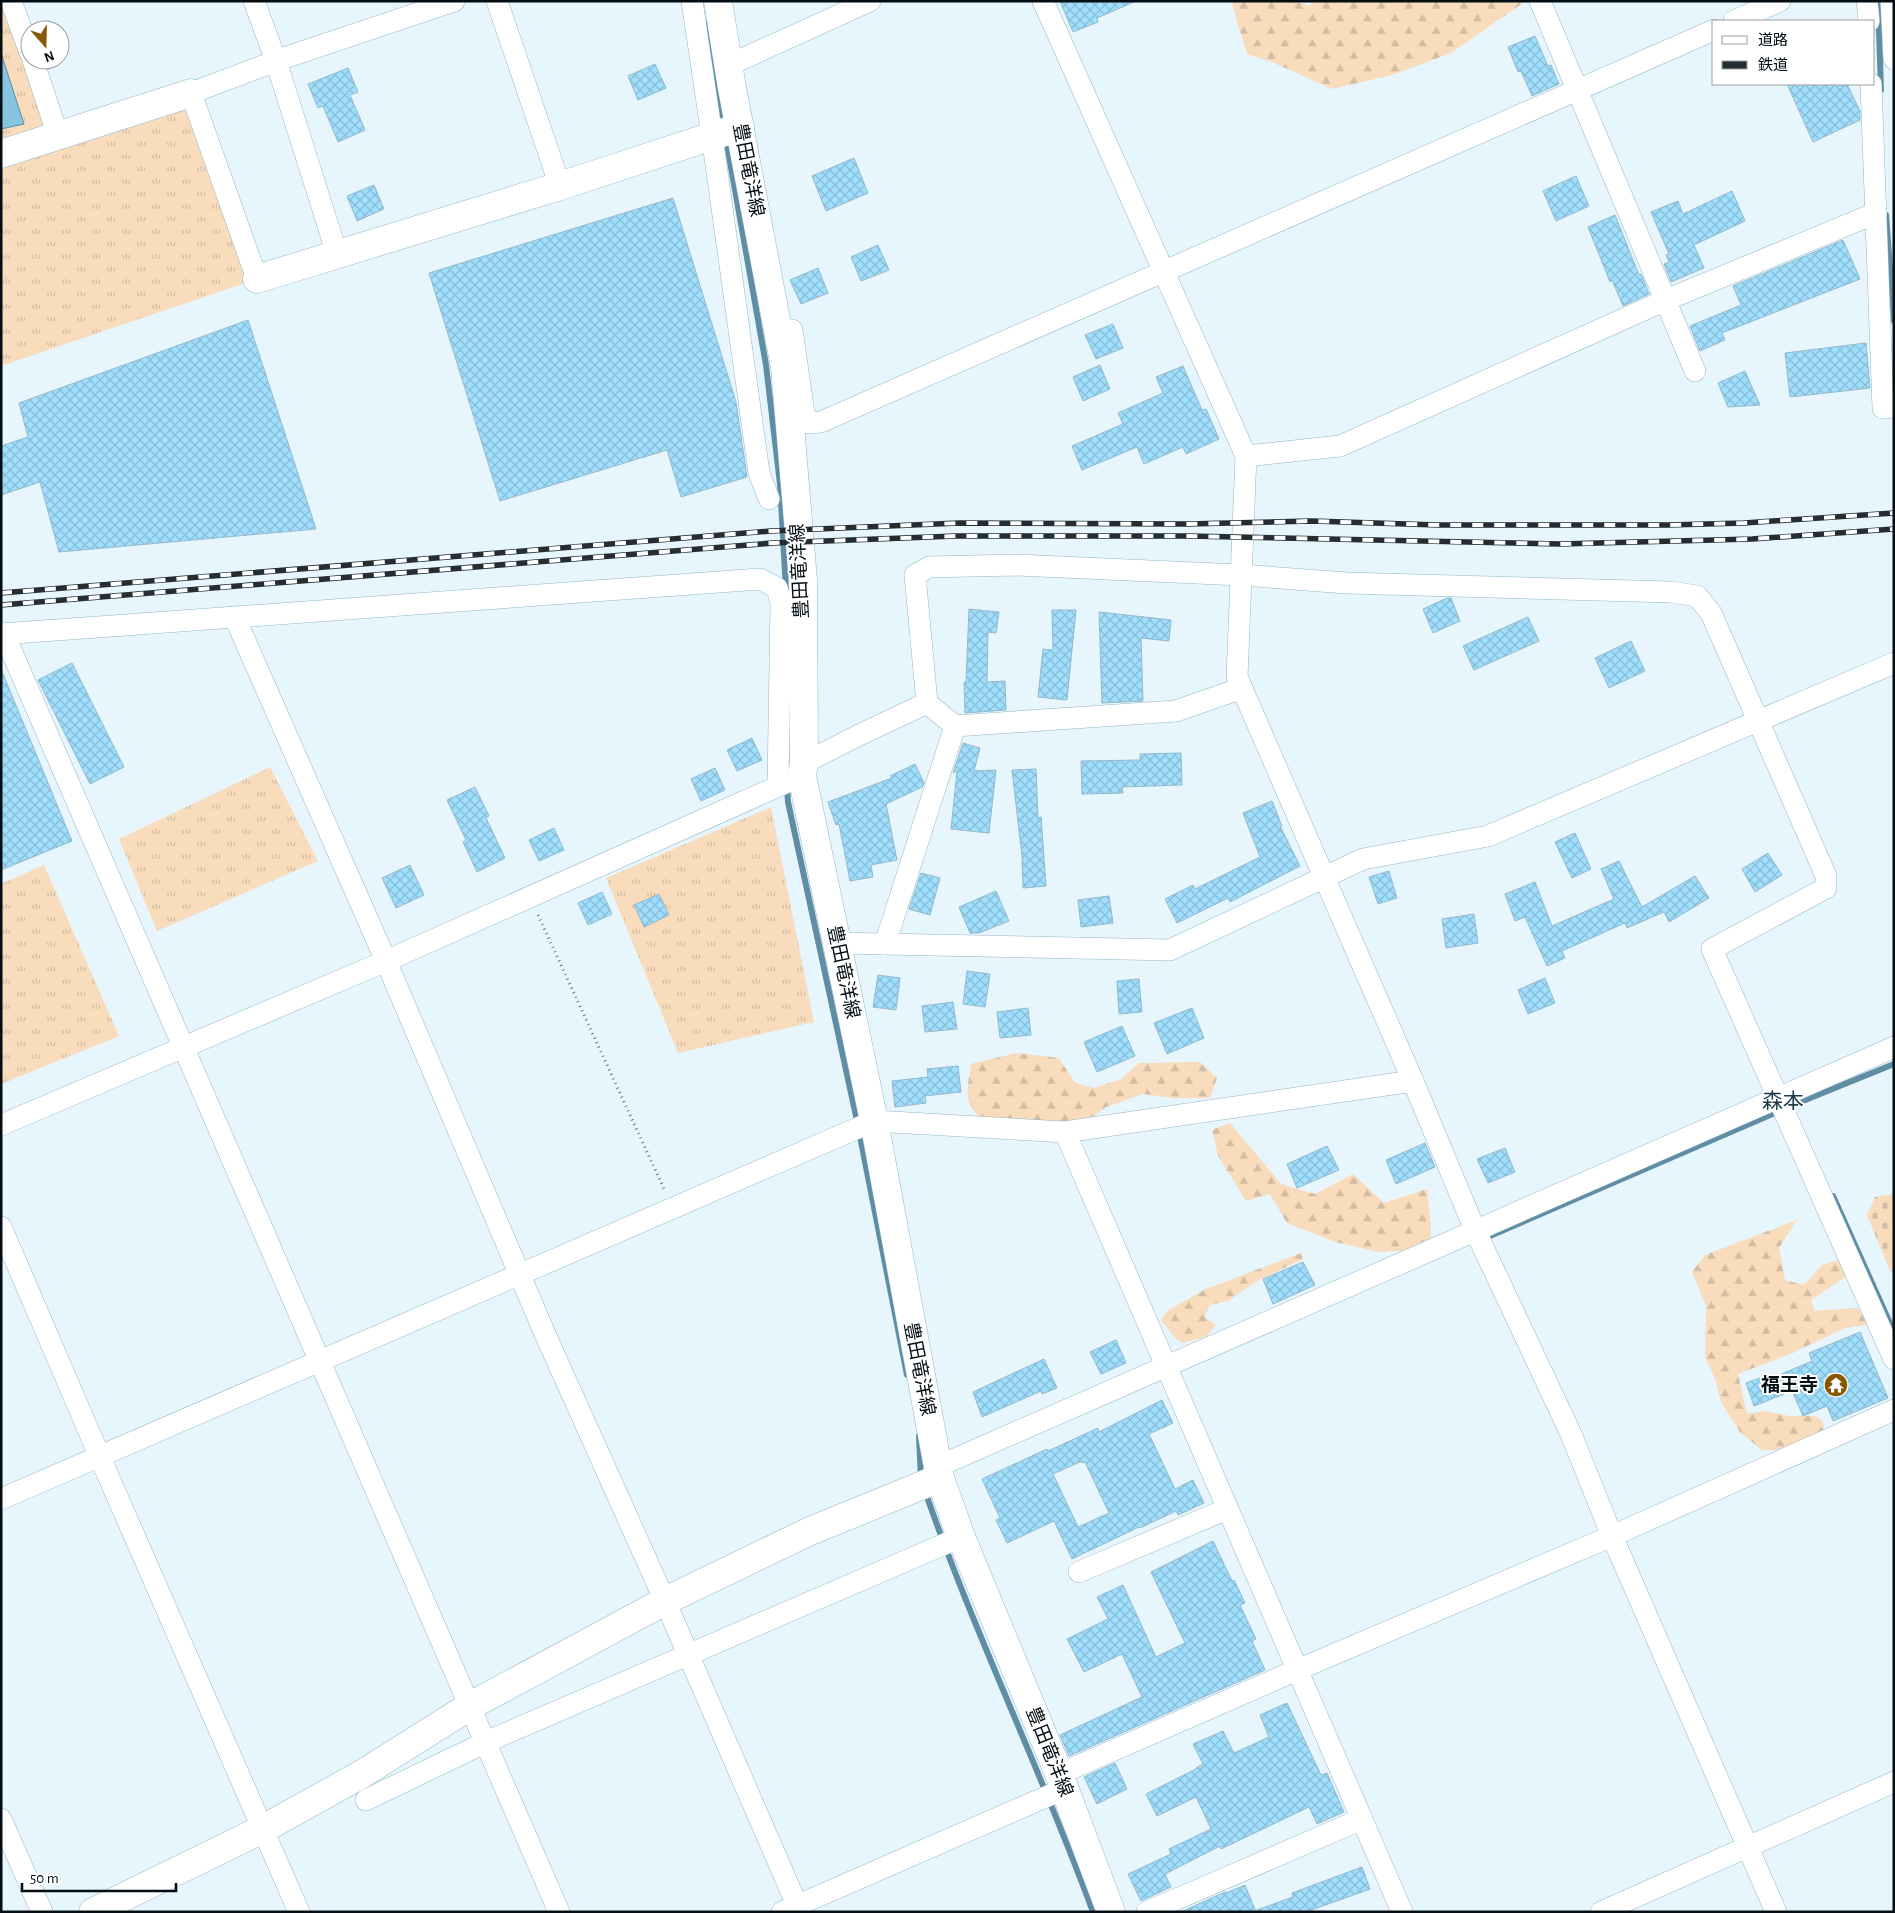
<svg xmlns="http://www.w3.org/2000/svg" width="1895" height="1913" viewBox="0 0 1895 1913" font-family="'Alegreya Sans','Noto Sans JP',sans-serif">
<defs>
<pattern id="grass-tufts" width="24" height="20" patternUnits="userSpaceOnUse" patternTransform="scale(1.25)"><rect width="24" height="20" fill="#f8dcbc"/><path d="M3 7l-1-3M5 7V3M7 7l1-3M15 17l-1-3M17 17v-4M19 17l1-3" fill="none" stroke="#d3bca1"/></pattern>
<pattern id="forest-firs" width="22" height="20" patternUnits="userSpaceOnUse" patternTransform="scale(1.25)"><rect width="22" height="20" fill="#f8dcbc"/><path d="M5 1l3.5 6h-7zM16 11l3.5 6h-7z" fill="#d3bca1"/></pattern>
<pattern id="cemetery-stones" width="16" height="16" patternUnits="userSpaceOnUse" patternTransform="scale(1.25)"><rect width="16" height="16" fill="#f8dcbc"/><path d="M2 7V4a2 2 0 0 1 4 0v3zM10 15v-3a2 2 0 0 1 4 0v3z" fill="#d3bca1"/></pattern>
<pattern id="building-cross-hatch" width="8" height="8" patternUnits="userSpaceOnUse" patternTransform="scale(1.25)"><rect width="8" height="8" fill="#9fdefc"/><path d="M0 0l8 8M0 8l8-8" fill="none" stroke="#87bdd7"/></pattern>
</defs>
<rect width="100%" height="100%" fill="#e7f5fd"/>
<g fill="url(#grass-tufts)">
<polygon points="1,1 58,136 1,154"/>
<polygon points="191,93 257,279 1,366 1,166"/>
<polygon points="270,767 318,861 157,931 119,839"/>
<polygon points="771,807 814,1022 678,1053 606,878"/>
<polygon points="44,865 119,1036 1,1084 1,884"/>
</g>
<g fill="url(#forest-firs)">
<polygon points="1233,1 1295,1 1309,6 1313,1 1523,1 1523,3 1451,53 1392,75 1332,89 1272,62 1247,54 1233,8"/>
<path d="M 1017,1053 L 1059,1058 L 1075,1083 L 1094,1088 L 1121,1079 L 1139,1063 L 1200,1062 L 1217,1078 L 1210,1098 L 1174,1098 L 1143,1094 L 1106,1107 L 1094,1116 L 1067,1123 L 990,1128 C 963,1101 966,1100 971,1064 Z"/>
<polygon points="1230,1123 1281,1184 1315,1194 1353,1174 1384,1203 1427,1189 1431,1226 1431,1250 1378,1252 1335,1242 1287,1223 1270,1194 1246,1201 1218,1156 1212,1130"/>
<polygon points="1797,1220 1779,1248 1785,1280 1804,1285 1822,1265 1841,1259 1848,1275 1811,1300 1815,1311 1858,1308 1868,1325 1845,1328 1788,1355 1738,1374 1747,1414 1764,1411 1789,1416 1815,1416 1822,1421 1824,1429 1786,1450 1762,1450 1740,1432 1721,1402 1715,1379 1705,1357 1706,1306 1692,1272 1705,1255"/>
<polygon points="1301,1253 1303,1259 1257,1281 1228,1301 1210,1305 1204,1317 1216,1325 1206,1337 1182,1343 1175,1338 1161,1320 1167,1311 1206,1289"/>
</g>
<polygon fill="url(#cemetery-stones)" points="1894,1194 1894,1273 1890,1271 1867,1215 1875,1197"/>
<polygon fill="#86c4e1" stroke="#5f8da4" points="1,53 24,124 1,129"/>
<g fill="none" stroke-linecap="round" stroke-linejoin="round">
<g stroke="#5f8da4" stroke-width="6">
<polyline points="1878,1 1881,90"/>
<polyline points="706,24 724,125"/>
<polyline points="726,139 766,365 780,484 786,590"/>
<polyline points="1886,215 1894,321"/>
<polyline points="787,787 788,802 856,1116 907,1375"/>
<polyline points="1833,1196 1894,1332"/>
<polyline points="1483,1239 1793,1105 1894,1064"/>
<polyline points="919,1436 921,1479"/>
<path d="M 925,1491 C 974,1633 1041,1770 1093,1912"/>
</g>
</g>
<g fill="url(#building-cross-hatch)" stroke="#95b9cb" fill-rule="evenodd">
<polygon points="1060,1 1136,1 1097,18 1098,22 1073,32"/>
<polygon points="1535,36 1548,66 1551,65 1559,84 1532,96 1521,71 1518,72 1508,47"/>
<polygon points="655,64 666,88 638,100 628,76"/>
<polygon points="348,68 358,92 350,95 365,130 338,142 323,106 318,108 308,84"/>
<polygon points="1787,84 1847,84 1860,111 1860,120 1813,142"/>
<polygon points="854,158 868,193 826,211 812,176"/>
<polygon points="1576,176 1589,206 1556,221 1543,191"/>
<polygon points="374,185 384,209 357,221 347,196"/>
<polygon points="1732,191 1745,221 1694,245 1704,268 1671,282 1664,264 1669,262 1666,255 1669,254 1651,212 1678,201 1683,214"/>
<polygon points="673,198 736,402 747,477 681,497 667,450 500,501 429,273"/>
<polygon points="1615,215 1639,275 1641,274 1649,294 1623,306 1612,280 1610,282 1588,227"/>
<polygon points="1843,240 1860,279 1722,333 1725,340 1700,351 1690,326 1741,305 1733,286"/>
<polygon points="878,245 889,270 861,281 851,257"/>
<polygon points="818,268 828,293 801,304 790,280"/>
<polygon points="248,320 316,529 59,552 40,482 1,495 1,446 28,437 19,403"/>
<polygon points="1113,324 1123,348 1096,359 1085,335"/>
<polygon points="1866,343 1870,388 1790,397 1785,353"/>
<polygon points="1100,365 1110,389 1083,401 1073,377"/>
<polygon points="1183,366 1202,410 1206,409 1219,439 1186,454 1183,447 1144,464 1137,447 1082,470 1072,446 1123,424 1118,413 1163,393 1156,377"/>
<polygon points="1745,371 1760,405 1728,407 1718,383"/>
<polygon points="1447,598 1451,598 1460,621 1433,633 1423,609"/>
<polygon points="969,609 999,612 996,633 988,632 987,682 1005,681 1006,710 965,713 964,682 966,682"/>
<polygon points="1052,610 1076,610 1067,700 1038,697 1043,649 1053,650"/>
<polygon points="1099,612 1171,620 1169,641 1141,638 1143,701 1102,703"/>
<polygon points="1528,617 1539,641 1474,670 1463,646"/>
<polygon points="1631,641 1645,671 1609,688 1595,658"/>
<polygon points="72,663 124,767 90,784 38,680"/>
<polygon points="1,669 72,841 1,870"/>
<polygon points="752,738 762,760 737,771 727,750"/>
<polygon points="963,743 980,748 974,771 996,770 989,833 951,829 957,771 953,773"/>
<polygon points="1181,753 1182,785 1122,787 1123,793 1082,794 1081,761 1140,760 1140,754"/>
<polygon points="915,764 924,783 922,787 886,804 897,860 871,865 873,877 850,881 839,824 836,825 828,802 892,778 890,776"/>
<polygon points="715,768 725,790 701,801 691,779"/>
<polygon points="1036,769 1038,818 1041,817 1046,886 1023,888 1022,856 1012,770"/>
<polygon points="475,787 489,816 486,818 505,858 477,872 463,842 466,840 447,800"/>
<polygon points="1272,801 1282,826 1280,826 1300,866 1230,902 1228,898 1177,923 1165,899 1193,885 1195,889 1260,857 1243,813"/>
<polygon points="554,828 564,850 539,861 529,840"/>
<polygon points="1575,833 1591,869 1572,878 1555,842"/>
<polygon points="1768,853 1782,875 1755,892 1742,869"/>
<polygon points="1619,861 1642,907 1695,876 1709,898 1669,922 1664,912 1627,928 1625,923 1562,951 1565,958 1547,966 1525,917 1515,921 1505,894 1535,882 1552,926 1614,899 1601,869"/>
<polygon points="410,865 424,895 396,908 382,878"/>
<polygon points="1389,871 1397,898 1378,904 1369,877"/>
<polygon points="921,873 940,878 930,915 909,909"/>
<polygon points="996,891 1009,921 979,933 970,933 959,907"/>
<polygon points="602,892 612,914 588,925 578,903"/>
<polygon points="659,894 669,915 644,927 634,905"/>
<polygon points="1109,896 1113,923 1081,927 1078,900"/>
<polygon points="1474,914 1478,943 1446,948 1442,919"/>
<polygon points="967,971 990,974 985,1007 963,1004"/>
<polygon points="878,975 900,978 896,1010 873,1007"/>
<polygon points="1545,978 1555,1003 1528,1014 1518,990"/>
<polygon points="1139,979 1142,1012 1119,1014 1117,981"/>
<polygon points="953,1002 957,1029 925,1032 922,1006"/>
<polygon points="1028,1008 1031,1035 1000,1038 997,1012"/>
<polygon points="1192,1008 1204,1038 1167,1054 1154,1023"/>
<polygon points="1122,1026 1135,1056 1097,1072 1084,1042"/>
<polygon points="958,1066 961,1092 925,1096 926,1103 895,1107 892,1081 928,1077 927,1069"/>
<polygon points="1425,1143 1435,1167 1396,1184 1386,1160"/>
<polygon points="1327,1146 1339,1170 1297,1188 1287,1164"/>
<polygon points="1505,1148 1515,1172 1488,1183 1477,1159"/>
<polygon points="1303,1262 1315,1285 1273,1304 1263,1279"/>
<polygon points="1860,1332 1888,1398 1833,1421 1827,1406 1803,1416 1792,1391 1754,1406 1746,1383 1770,1374 1772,1378 1812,1361 1809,1353"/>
<polygon points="1116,1340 1126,1363 1101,1374 1090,1352"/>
<polygon points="1044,1359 1057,1388 1042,1394 1041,1391 982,1417 973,1392"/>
<path d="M 1162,1400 L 1173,1423 L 1149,1434 L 1175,1489 L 1193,1480 L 1204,1503 L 1178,1515 L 1176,1511 L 1140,1528 L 1139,1527 L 1072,1559 L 1054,1521 L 1007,1543 L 996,1520 L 1000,1518 L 982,1479 L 1047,1449 L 1048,1451 L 1098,1428 L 1099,1432 ZM 1082,1461 L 1082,1463 L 1085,1462 L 1109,1513 L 1078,1527 L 1053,1474 Z"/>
<polygon points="1213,1541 1232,1581 1234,1580 1245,1603 1240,1605 1256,1639 1252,1641 1265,1670 1069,1756 1060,1735 1142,1697 1122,1654 1084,1672 1067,1639 1108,1619 1097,1597 1123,1585 1156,1657 1185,1643 1151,1572"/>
<polygon points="1287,1703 1321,1775 1327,1773 1344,1812 1317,1824 1309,1807 1221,1849 1220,1846 1165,1874 1171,1887 1141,1901 1128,1874 1171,1854 1169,1849 1211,1829 1196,1797 1157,1816 1146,1794 1196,1769 1196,1768 1203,1764 1193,1744 1223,1731 1234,1753 1269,1737 1260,1715"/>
<polygon points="1115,1763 1127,1789 1097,1804 1084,1777"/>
<polygon points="1362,1867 1370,1889 1306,1912 1257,1912 1257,1910 1293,1897 1292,1893"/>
<polygon points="1245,1885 1256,1912 1181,1912 1225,1892 1226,1893"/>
</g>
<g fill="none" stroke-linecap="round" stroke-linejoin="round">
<g stroke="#93b7c8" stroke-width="22">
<g id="street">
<polyline points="11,1 30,53"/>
<polyline points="254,1 276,61 337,254"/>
<polyline points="497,1 560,186"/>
<polyline points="692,1 712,136 759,473 769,499"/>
<polyline points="1043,1 1246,456 1237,677 1413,1081 1475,1230 1571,1434 1612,1536 1776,1912"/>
<polyline points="1540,1 1695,371"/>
<polyline points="1867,1 1869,21"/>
<polyline points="1891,1 1894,59"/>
<polyline points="1734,21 1780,1"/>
<polyline points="33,60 58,136"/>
<polyline points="729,65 870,1"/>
<polyline points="1871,84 1883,408 1894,407"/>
<polyline points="257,279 191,93 284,58 454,1"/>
<polyline points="779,330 792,330 804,413 809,423 821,422 1714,30"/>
<polyline points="1246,456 1340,446 1666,300 1876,213"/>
<polyline points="235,618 386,961 545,1334 665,1601 800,1912"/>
<polyline points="1,634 760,579 777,588 781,603 778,786"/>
<polyline points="4,634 559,1912"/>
<polyline points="927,703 955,726 1176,711 1242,688"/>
<polyline points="804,763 857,736 927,703 915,575 929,567 1015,565 1241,575 1347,583 1671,592 1697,596 1711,613 1826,876 1826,888 1712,949 1894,1359"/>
<polyline points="837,943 1170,950 1363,859 1488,836 1894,663"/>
<polyline points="885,944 955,726"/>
<polyline points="1,1125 386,961 790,781"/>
<polyline points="1065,1132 1402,1912"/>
<polyline points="1,1227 99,1455 299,1912"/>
<polyline points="939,1466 1894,1047"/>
<polyline points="1,1499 874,1121 1065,1132 1413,1081"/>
<polyline points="1079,1572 1227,1509"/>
<polyline points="1059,1774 1297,1670 1612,1536 1894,1410"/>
<polyline points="366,1800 486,1742 961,1537"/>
<polyline points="1,1819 42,1912"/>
<polyline points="782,1912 1064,1789"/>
<polyline points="1147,1912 1362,1819"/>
<polyline points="1601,1912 1894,1782"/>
</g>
</g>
<g stroke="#93b7c8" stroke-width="29">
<g id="secondary">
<polyline points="718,1 732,88 785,367 803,580 804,763 802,776 874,1121 940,1478 961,1537 1059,1774 1111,1912"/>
<polyline points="1,154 191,93"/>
<polyline points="257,279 560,186 740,127"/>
<polyline points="93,1912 263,1829 362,1774 470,1706 665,1601 808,1532 940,1478"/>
</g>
</g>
<polyline stroke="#6e7a81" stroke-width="3" stroke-dasharray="1 4" stroke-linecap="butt" points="538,915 665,1191"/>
<use href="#street" stroke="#fff" stroke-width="21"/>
<use href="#secondary" stroke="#fff" stroke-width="28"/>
<g stroke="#232e34" stroke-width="5.5">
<g id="rail">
<polyline points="1,593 771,531 959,523 1187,524 1312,521 1438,525 1668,525 1744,523 1894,513"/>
<polyline points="1,605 773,543 956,536 1188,536 1560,544 1752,539 1894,529"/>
</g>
</g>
<use href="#rail" stroke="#fff" stroke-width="4" stroke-dasharray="11" stroke-linecap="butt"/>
</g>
<defs>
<g id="temple-disc" transform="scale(1.25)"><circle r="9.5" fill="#8a5701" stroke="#fff"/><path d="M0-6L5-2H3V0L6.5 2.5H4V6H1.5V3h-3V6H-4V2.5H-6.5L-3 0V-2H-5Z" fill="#fff"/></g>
</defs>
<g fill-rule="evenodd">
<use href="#temple-disc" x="1836" y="1385"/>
</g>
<g text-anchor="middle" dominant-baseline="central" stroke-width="4" stroke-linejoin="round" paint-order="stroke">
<g font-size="19" fill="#030e14" stroke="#fff">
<text transform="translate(748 170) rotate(79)">豊田竜洋線</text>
<text transform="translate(800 571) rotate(-93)">豊田竜洋線</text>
<text transform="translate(843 972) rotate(78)">豊田竜洋線</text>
<text transform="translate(919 1369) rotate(79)">豊田竜洋線</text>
<text transform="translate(1049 1752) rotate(68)">豊田竜洋線</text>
</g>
<g font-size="19" font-weight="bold" fill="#030e14" stroke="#fff" text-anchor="end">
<text x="1818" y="1385">福王寺</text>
</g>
<g font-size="21" fill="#193a49" stroke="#fff">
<text x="1783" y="1101">森本</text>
</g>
</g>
<rect width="1895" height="1913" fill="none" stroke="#030e14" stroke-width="5"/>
<rect x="1712" y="20" width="162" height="65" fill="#ffffff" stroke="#9a9fa1"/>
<rect x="1722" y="36" width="25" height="8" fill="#ffffff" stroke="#9a9fa1"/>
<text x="1758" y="45" font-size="15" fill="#030e14">道路</text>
<rect x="1722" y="61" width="25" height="8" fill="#232e34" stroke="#9a9fa1"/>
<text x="1758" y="70" font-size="15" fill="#030e14">鉄道</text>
<g transform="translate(45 45) rotate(160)"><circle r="24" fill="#ffffff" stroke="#9a9fa1"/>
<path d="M0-4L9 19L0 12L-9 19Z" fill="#8a5701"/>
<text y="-8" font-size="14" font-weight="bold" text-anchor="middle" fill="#030e14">N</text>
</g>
<path d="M22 1883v8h154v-8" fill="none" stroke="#030e14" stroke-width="2.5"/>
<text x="30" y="1883" font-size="15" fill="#030e14" stroke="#ffffff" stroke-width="4" paint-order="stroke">50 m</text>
</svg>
